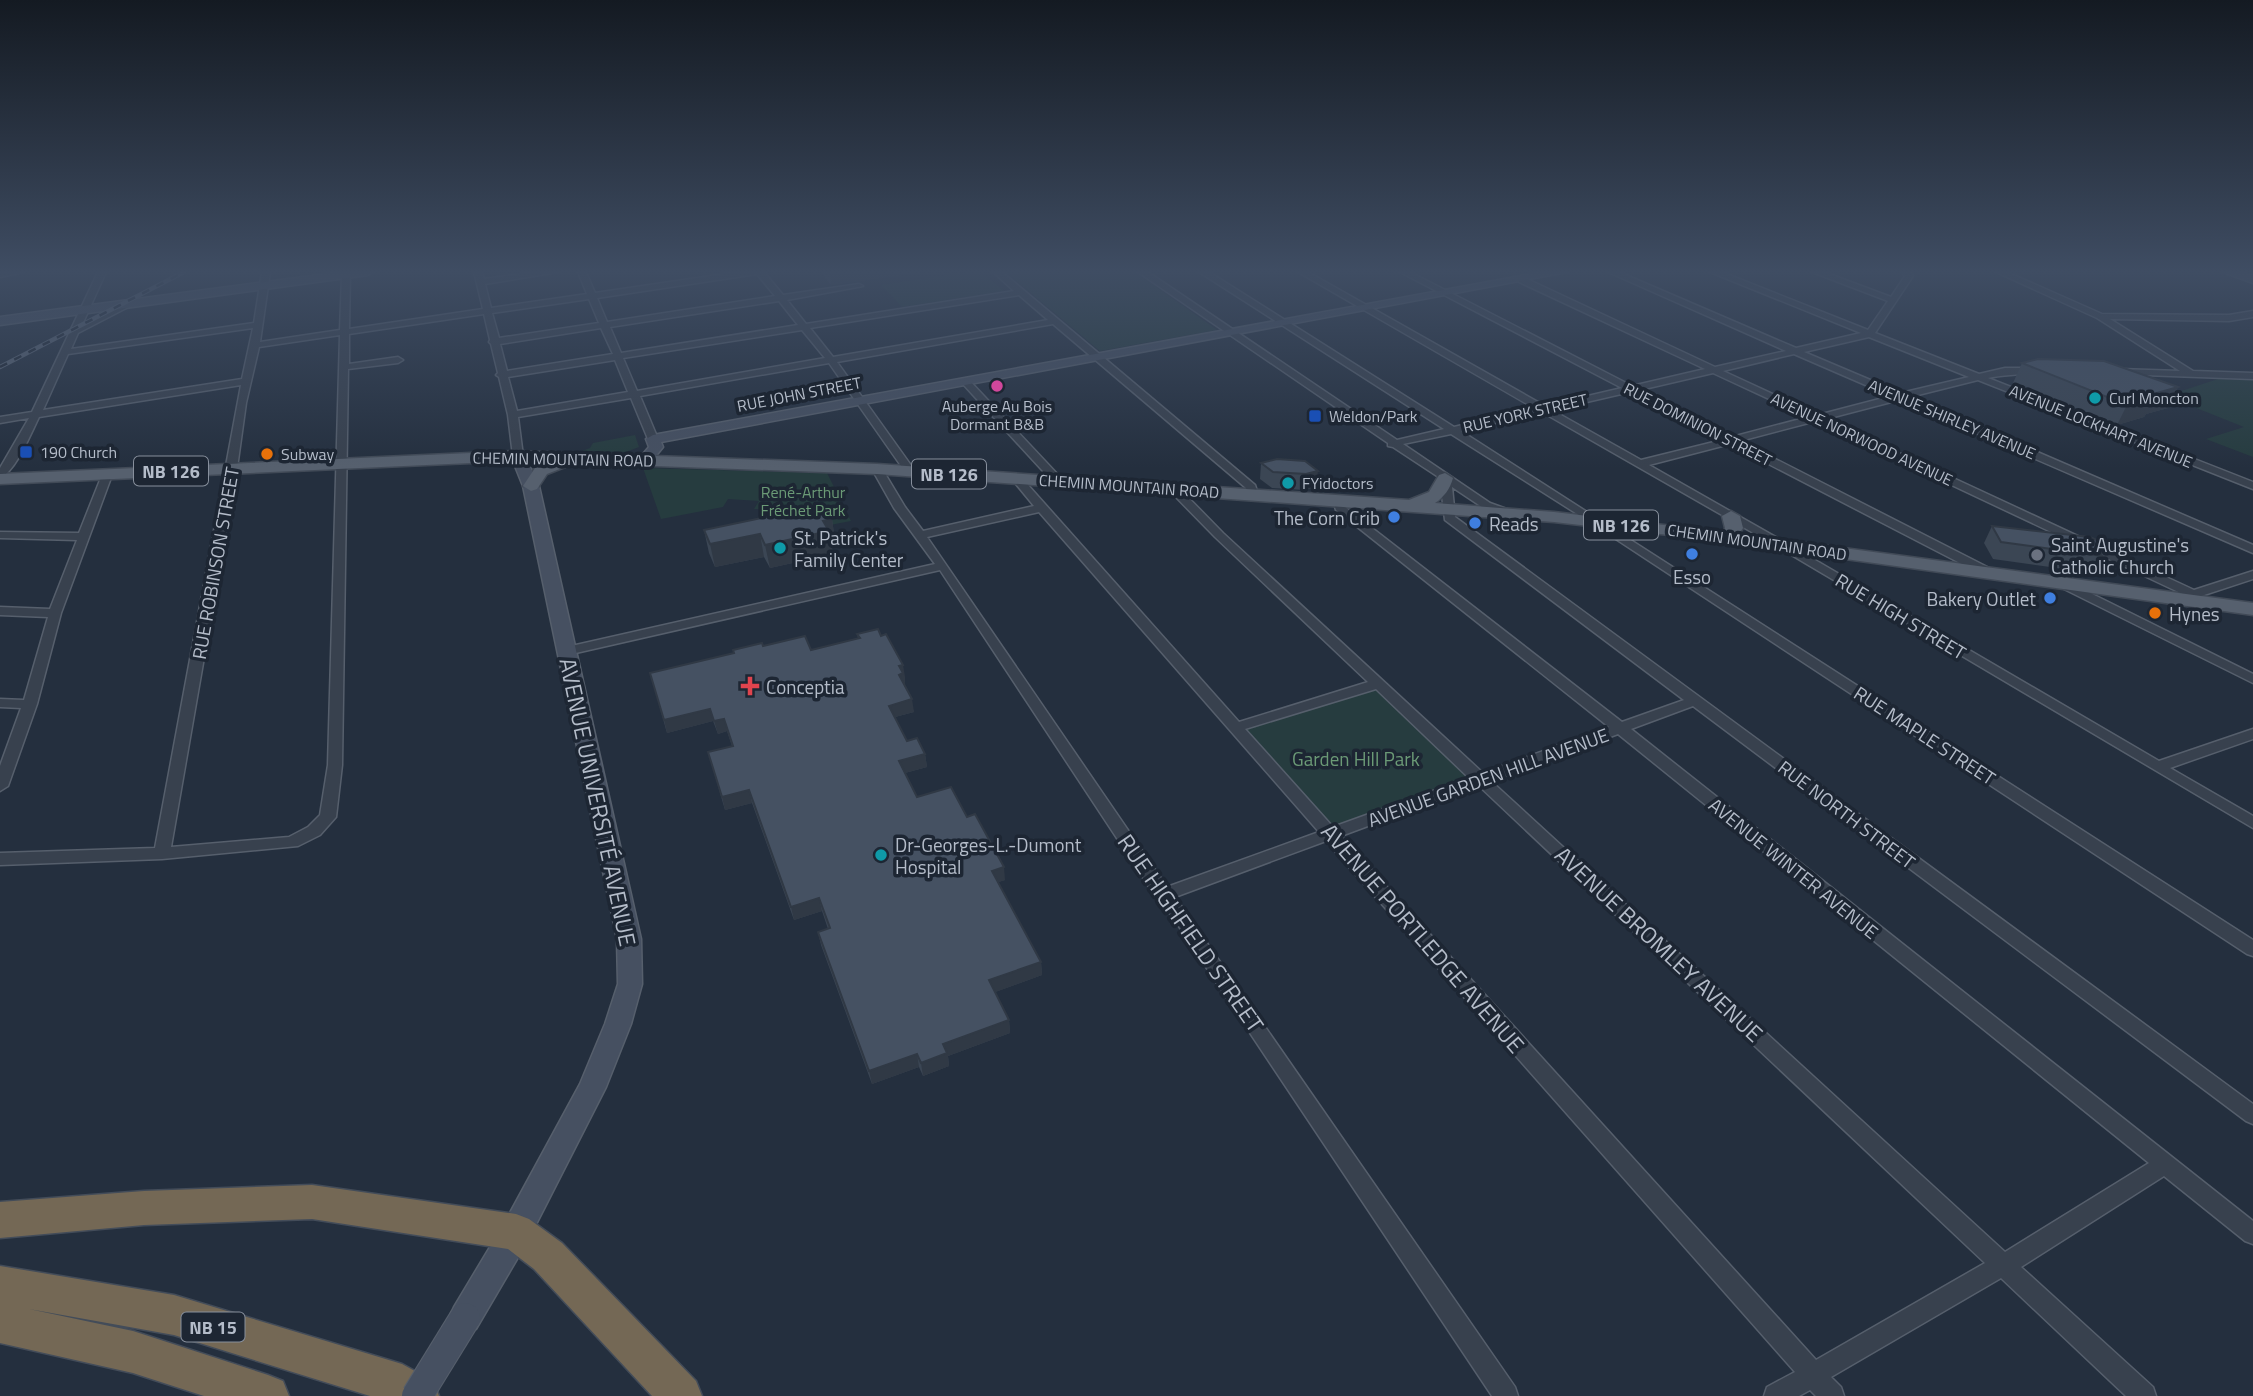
<svg xmlns="http://www.w3.org/2000/svg" width="2253" height="1396" viewBox="0 0 2253 1396" font-family="'Titillium Web',sans-serif">
<rect width="100%" height="100%" fill="#242f3e"/>
<g fill="#263c3f">
<polygon points="966,272 982,272 1004,291 902,307 881,285"/>
<polygon points="1006,272 1135,272 1217,330 1100,351"/>
<polygon points="2218,379 2253,380 2253,457 2206,439 2244,427 2166,396"/>
<polygon points="635,435 639,447 626,452 582,451 590,448 593,443"/>
<polygon points="643,468 827,473 851,521 757,539 774,510 754,509 759,501 728,499 723,507 661,519"/>
<polygon points="1378,684 1483,780 1332,834 1234,728"/>
</g>
<g fill="none" stroke-linecap="round" stroke-linejoin="round">
<g stroke="#565f6c" stroke-width="3">
<g id="street">
<polygon points="24,272 0,277 0,273"/>
<path d="M 98,272 L 106,272 L 82,325 L 127,302 L 134,304 L 78,333 L 71,349 L 254,323 L 262,272 L 270,272 L 260,342 L 340,330 L 342,275 L 346,273 L 350,275 L 349,329 L 483,309 L 474,272 L 482,272 L 484,279 L 535,272 L 558,272 L 485,284 L 491,308 L 587,294 L 578,272 L 586,272 L 595,293 L 738,272 L 764,272 L 783,295 L 859,284 L 863,286 L 787,300 L 806,324 L 1014,291 L 993,272 L 1002,272 L 1255,485 L 1258,494 L 1252,497 L 1248,496 L 1246,488 L 1053,324 L 837,362 L 915,471 L 910,474 L 906,473 L 829,363 L 640,396 L 658,439 L 653,442 L 648,439 L 631,398 L 518,417 L 523,456 L 518,459 L 513,456 L 508,415 L 499,377 L 496,375 L 498,373 L 491,344 L 489,342 L 490,340 L 484,314 L 349,334 L 349,364 L 398,357 L 403,360 L 398,363 L 348,369 L 342,765 L 336,817 L 320,835 L 298,846 L 162,859 L 0,865 L 0,853 L 155,848 L 241,385 L 39,417 C 31,433 16,471 0,478 L 0,468 L 29,418 L 0,423 L 0,417 L 32,412 ZM 757,274 L 775,296 L 607,322 L 597,298 ZM 1019,295 L 1048,320 L 833,357 L 810,328 ZM 589,299 L 599,323 L 499,338 L 492,313 ZM 779,301 L 798,325 L 621,353 L 610,327 ZM 253,328 L 242,379 L 43,410 L 68,354 ZM 601,328 L 613,354 L 507,371 L 500,344 ZM 802,330 L 825,358 L 637,391 L 623,358 ZM 340,335 L 328,765 L 320,815 L 308,827 L 289,837 L 171,847 L 237,468 L 246,403 L 259,347 ZM 615,360 L 628,392 L 517,411 L 508,377 Z"/>
<path d="M 1138,272 L 1148,272 L 1397,440 L 1444,429 L 1199,272 L 1209,272 L 1454,427 L 1534,408 L 1298,272 L 1308,272 L 1545,406 L 1622,388 L 1400,272 L 1410,272 L 1632,386 L 1705,369 L 1519,282 L 1519,278 L 1525,278 L 1715,367 L 1786,351 L 1608,272 L 1619,272 L 1796,348 L 1861,333 L 1710,272 L 1722,272 L 1868,330 L 1888,301 L 1812,272 L 1824,272 L 1891,297 L 1905,276 L 1901,272 L 1910,272 L 1913,276 L 1875,333 L 1979,374 L 2005,368 L 2039,368 L 2041,370 C 2031,375 2003,374 1988,378 L 2253,482 L 2253,489 L 1978,380 L 1910,397 L 2253,545 L 2253,553 L 1899,400 L 1826,419 L 2194,590 L 2253,571 L 2253,579 L 2201,596 L 2206,603 L 2200,607 L 2196,606 L 2189,597 L 1816,421 L 1740,441 L 1995,571 L 1997,574 L 1995,577 L 1987,577 L 1730,444 L 1649,465 L 1786,543 L 2159,761 L 2253,729 L 2253,739 L 2170,768 L 2253,816 L 2253,828 L 1778,547 L 1542,412 L 1461,431 L 2253,940 L 2253,956 L 2247,954 L 1593,524 L 1451,434 L 1403,444 L 1490,503 L 1518,513 L 1512,516 L 1482,507 L 1452,487 L 1455,517 L 2253,1104 L 2253,1124 L 2246,1121 L 1693,706 L 1631,729 L 2253,1221 L 2253,1244 L 2245,1241 L 2164,1176 L 2021,1267 L 2153,1387 L 2156,1396 L 2126,1396 L 2001,1278 L 1831,1377 L 1841,1387 L 1844,1396 L 1816,1396 L 1810,1390 L 1799,1396 L 1764,1396 L 1767,1387 L 1795,1372 L 1326,841 L 1175,897 L 1515,1387 L 1518,1396 L 1492,1396 L 1172,916 L 1157,899 L 940,570 L 567,655 L 560,651 L 567,647 L 935,564 L 894,508 L 872,469 L 877,466 L 881,467 L 905,507 L 923,531 L 1034,506 L 1011,478 L 1012,476 L 1020,476 L 1239,722 L 1368,682 L 1215,537 L 1170,491 L 1170,487 L 1178,487 L 1223,533 L 1483,773 L 1609,727 L 1336,510 L 1333,500 L 1335,498 L 1343,498 L 1345,507 L 1622,722 L 1684,700 L 1445,520 L 1440,478 L 1393,447 L 1388,446 L 1388,443 ZM 1869,337 L 1969,377 L 1901,393 L 1804,352 ZM 1794,354 L 1891,396 L 1818,415 L 1723,371 ZM 1713,373 L 1808,417 L 1732,437 L 1640,390 ZM 1630,392 L 1722,440 L 1641,460 L 1552,410 ZM 1039,512 L 1319,832 L 1167,887 L 927,537 ZM 1376,689 L 1469,778 L 1333,827 L 1245,729 ZM 1618,734 L 2149,1163 L 2005,1252 L 1491,781 ZM 1478,785 L 1985,1263 L 1816,1360 L 1341,836 Z"/>
<polygon points="1996,272 2007,272 2102,314 2229,315 2253,311 2253,317 2229,321 2110,319 2193,371 2253,373 2253,379 2116,374 2114,372 2119,369 2180,371 2097,318"/>
<polygon points="962,379 968,379 1061,478 1061,482 1053,482 962,383"/>
<polygon points="107,472 112,475 61,613 37,704 8,786 0,791 0,766 21,708 0,707 0,699 24,700 48,617 0,615 0,607 50,609 77,540 0,538 0,532 79,533 102,475"/>
<polygon points="2066,581 2253,674 2253,683 2062,588 2060,585"/>
</g>
</g>
<g stroke="#565f6c" stroke-width="3">
<g id="secondary">
<polygon points="342,272 373,272 368,275 0,325 0,317"/>
<polygon points="1543,272 1567,272 661,442 663,447 650,463 645,464 638,460 649,447 646,439 653,435"/>
<polygon points="2223,272 2240,272 2253,276 2253,283"/>
<polygon points="518,452 525,456 539,486 641,939 642,984 631,1024 606,1087 527,1242 476,1329 465,1334 454,1329 449,1318 454,1307 505,1222 580,1084 605,1024 618,984 617,939 523,486 511,456"/>
</g>
</g>
<g stroke="#414a57" stroke-width="3">
<path id="primary" d="M 518,451 L 877,464 L 1409,500 L 1429,492 L 1439,475 L 1445,473 L 1453,478 C 1450,489 1444,497 1435,503 L 1554,512 L 1723,532 L 1725,528 L 1722,516 L 1731,511 L 1740,516 L 1743,528 L 1739,534 L 2253,603 L 2253,615 L 1678,536 L 1554,522 L 877,474 L 575,463 L 547,474 L 537,489 L 531,491 L 523,486 L 535,468 L 552,462 L 518,461 L 0,484 L 0,474 Z"/>
</g>
<g stroke="#434c59" stroke-width="3">
<g id="highway">
<polygon points="312,1185 516,1214 529,1219 562,1243 696,1381 702,1396 652,1396 534,1269 508,1249 312,1219 144,1225 0,1238 0,1202 144,1191"/>
<polygon points="0,1266 174,1295 402,1364 433,1381 439,1396 370,1396 174,1335 29,1309 133,1331 268,1375 283,1381 289,1396 204,1396 133,1373 0,1343"/>
</g>
</g>
<use href="#street" fill="#38414e" fill-rule="evenodd"/>
<use href="#secondary" fill="#465061" fill-rule="evenodd"/>
<use href="#primary" fill="#56606e" fill-rule="evenodd"/>
<use href="#highway" fill="#746855" fill-rule="evenodd"/>
<g stroke="#5a6575" stroke-width="4.5">
<polyline id="rail" points="0,367 184,272"/>
</g>
<use href="#rail" stroke="#1d2633" stroke-width="2.5" stroke-dasharray="8" stroke-linecap="butt"/>
<g stroke="#565f6c" stroke-width="32" stroke-linecap="butt">
<polyline id="secondary-bridge" points="417,1396 465,1318"/>
</g>
<use href="#secondary-bridge" stroke="#465061" stroke-width="30"/>
</g>
<g fill="#3b4654">
<polygon points="823,272 922,272 831,285 823,275"/>
<polygon points="2022,363 2178,387 2168,408 2146,414 2144,417 2117,425 2013,383"/>
<polygon points="1305,461 1316,487 1305,490 1272,488 1260,479 1261,463"/>
<polygon points="832,519 835,541 831,542 833,554 770,568 764,557 715,567 709,553 704,530"/>
<polygon points="1992,526 2105,553 2093,573 1993,559 1984,543"/>
<polygon points="857,634 905,677 905,686 914,712 895,717 907,741 925,754 927,767 905,773 917,797 967,817 1005,880 998,882 1041,962 1042,975 995,992 1009,1020 1010,1033 948,1056 949,1066 923,1076 919,1067 872,1084 821,945 818,932 828,929 822,911 794,920 752,803 725,810 708,752 732,746 727,731 718,734 713,721 667,733 650,673 763,646 811,650 858,638"/>
</g>
<g fill="#303945">
<polygon points="830,272 922,272 831,285"/>
<polygon points="2178,387 2168,408 2146,414 2144,417 2117,425 2127,405 2150,395"/>
<polygon points="1318,471 1316,487 1305,490 1306,474"/>
<polygon points="832,519 835,541 831,542 833,554 770,568 765,545 823,521"/>
<polygon points="760,534 764,557 715,567 710,544"/>
<polygon points="903,665 905,677 905,686 899,675 899,666"/>
<polygon points="912,699 914,712 891,718 889,706"/>
<polygon points="710,709 713,721 667,733 664,720"/>
<polygon points="724,719 727,731 718,734 714,721"/>
<polygon points="925,754 927,767 901,774 899,761"/>
<polygon points="749,790 752,803 725,810 722,797"/>
<polygon points="1004,867 1005,880 993,884 992,871"/>
<polygon points="819,898 822,911 794,920 791,907"/>
<polygon points="1041,962 1042,975 990,994 989,980"/>
<polygon points="1009,1020 1010,1033 948,1056 949,1066 923,1076 921,1063 943,1044"/>
<polygon points="917,1054 919,1067 872,1084 869,1071"/>
</g>
<g fill="#455162" stroke="#303945" stroke-width="2">
<polygon points="2038,359 2104,361 2178,387 2150,395 2154,397 2127,405 2022,363"/>
<polygon points="1277,459 1305,461 1318,471 1306,474 1273,472 1261,463"/>
<polygon points="824,505 832,519 823,521 829,531 765,545 760,534 710,544 704,530"/>
<polygon points="1992,526 2090,537 2097,540 2105,553 2100,553 2102,556 2001,542"/>
<polygon points="878,629 881,636 886,634 903,665 899,666 903,673 899,675 912,699 889,706 907,741 917,738 925,754 899,761 917,797 951,787 967,817 975,814 1004,867 992,871 1041,962 989,980 1009,1020 943,1044 947,1053 921,1063 917,1054 869,1071 818,932 830,928 819,898 791,907 749,790 722,797 708,752 733,746 724,719 714,721 710,709 664,720 650,673 734,653 733,650 762,643 763,646 805,636 811,650 860,638 857,634"/>
</g>
<linearGradient id="sky" x2="0" y2="1"><stop stop-color="#141a22"/><stop offset="0.58" stop-color="#3f4d63"/><stop offset="1" stop-color="#3f4d63" stop-opacity="0"/></linearGradient>
<rect width="2253" height="468" fill="url(#sky)"/>
<circle fill="#d1479c" stroke="#1d2633" stroke-width="2.5" cx="997" cy="386" r="7"/>
<g fill="#0f9aa8" stroke="#1d2633" stroke-width="2.5">
<circle cx="2095" cy="398" r="7"/>
<circle cx="1288" cy="483" r="7"/>
<circle cx="780" cy="548" r="7"/>
<circle cx="881" cy="855" r="7"/>
</g>
<g fill="#1a4fb4" stroke="#1d2633" stroke-width="2.5">
<rect x="1308" y="409" width="14" height="14" rx="3.5"/>
<rect x="19" y="445" width="14" height="14" rx="3.5"/>
</g>
<g fill="#e8710a" stroke="#1d2633" stroke-width="2.5">
<circle cx="267" cy="454" r="7"/>
<circle cx="2155" cy="613" r="7"/>
</g>
<g fill="#3f7fe0" stroke="#1d2633" stroke-width="2.5">
<circle cx="1394" cy="517" r="7"/>
<circle cx="1475" cy="523" r="7"/>
<circle cx="1692" cy="554" r="7"/>
<circle cx="2050" cy="598" r="7"/>
</g>
<circle fill="#6b7280" stroke="#1d2633" stroke-width="2.5" cx="2037" cy="555" r="7"/>
<path fill="#e0444e" stroke="#1d2633" stroke-width="2.5" d="M746.5 675.5h7v7h7v7h-7v7h-7v-7h-7v-7h7z"/>
<g text-anchor="middle" dominant-baseline="central" stroke-width="7" stroke-linejoin="round" paint-order="stroke">
<g font-size="16" fill="#b4bcc9" stroke="#1d2633">
<text transform="translate(799 394) rotate(-11)">RUE JOHN STREET</text>
<text transform="translate(1525 413) rotate(-13)">RUE YORK STREET</text>
<text transform="translate(1952 419) rotate(23)">AVENUE SHIRLEY AVENUE</text>
<text transform="translate(1698 424) rotate(27)">RUE DOMINION STREET</text>
<text transform="translate(2101 426) rotate(22)">AVENUE LOCKHART AVENUE</text>
<text transform="translate(1862 439) rotate(25)">AVENUE NORWOOD AVENUE</text>
<text transform="translate(563 459) rotate(1)">CHEMIN MOUNTAIN ROAD</text>
<text transform="translate(1129 486) rotate(4)">CHEMIN MOUNTAIN ROAD</text>
<text transform="translate(1757 542) rotate(8)">CHEMIN MOUNTAIN ROAD</text>
</g>
<g font-size="16" fill="#b4bcc9" stroke="#1d2633" text-anchor="start">
<text x="2109" y="398">Curl Moncton</text>
<text x="997" y="406" text-anchor="middle">Auberge Au Bois<tspan x="997" dy="18">Dormant B&amp;B</tspan></text>
<text x="1329" y="416">Weldon/Park</text>
<text x="40" y="452">190 Church</text>
<text x="281" y="454">Subway</text>
<text x="1302" y="483">FYidoctors</text>
</g>
<g font-size="16" fill="#6b9a76" stroke="#1d2633">
<text x="803" y="492">René-Arthur<tspan x="803" dy="18">Fréchet Park</tspan></text>
</g>
<g fill="#1d2633" stroke="#878f9c" stroke-width="2">
<rect x="134" y="456.5" width="74" height="29" rx="5"/>
<rect x="912" y="459.5" width="74" height="29" rx="5"/>
<rect x="1584" y="510.5" width="74" height="29" rx="5"/>
<rect x="181.5" y="1312.5" width="63" height="29" rx="5"/>
</g>
<g font-size="18" font-weight="bold" fill="#b4bcc9">
<text x="171" y="471">NB 126</text>
<text x="949" y="474">NB 126</text>
<text x="1621" y="525">NB 126</text>
<text x="213" y="1327">NB 15</text>
</g>
<g font-size="19" fill="#b4bcc9" stroke="#1d2633" text-anchor="start">
<text x="1380" y="517" text-anchor="end">The Corn Crib</text>
<text x="1489" y="523">Reads</text>
<text x="794" y="537">St. Patrick's<tspan x="794" dy="22">Family Center</tspan></text>
<text x="2051" y="544">Saint Augustine's<tspan x="2051" dy="22">Catholic Church</tspan></text>
<text x="1692" y="576" text-anchor="middle">Esso</text>
<text x="2036" y="598" text-anchor="end">Bakery Outlet</text>
<text x="2169" y="613">Hynes</text>
<text x="766" y="686">Conceptia</text>
<text x="895" y="844">Dr-Georges-L.-Dumont<tspan x="895" dy="22">Hospital</tspan></text>
</g>
<g font-size="19" fill="#b4bcc9" stroke="#1d2633">
<text transform="translate(215 563) rotate(-80)">RUE ROBINSON STREET</text>
<text transform="translate(1901 616) rotate(31)">RUE HIGH STREET</text>
<text transform="translate(1925 735) rotate(33)">RUE MAPLE STREET</text>
<text transform="translate(1488 777) rotate(-20)">AVENUE GARDEN HILL AVENUE</text>
<text transform="translate(1847 814) rotate(37)">RUE NORTH STREET</text>
<text transform="translate(1794 868) rotate(39)">AVENUE WINTER AVENUE</text>
</g>
<g font-size="19" fill="#6b9a76" stroke="#1d2633">
<text x="1356" y="758">Garden Hill Park</text>
</g>
<g font-size="23" fill="#b4bcc9" stroke="#1d2633">
<text transform="translate(598 802) rotate(78)">AVENUE UNIVERSITÉ AVENUE</text>
<text transform="translate(1191 933) rotate(55)">RUE HIGHFIELD STREET</text>
<text transform="translate(1423 938) rotate(49)">AVENUE PORTLEDGE AVENUE</text>
<text transform="translate(1659 944) rotate(43)">AVENUE BROMLEY AVENUE</text>
</g>
</g>
</svg>
